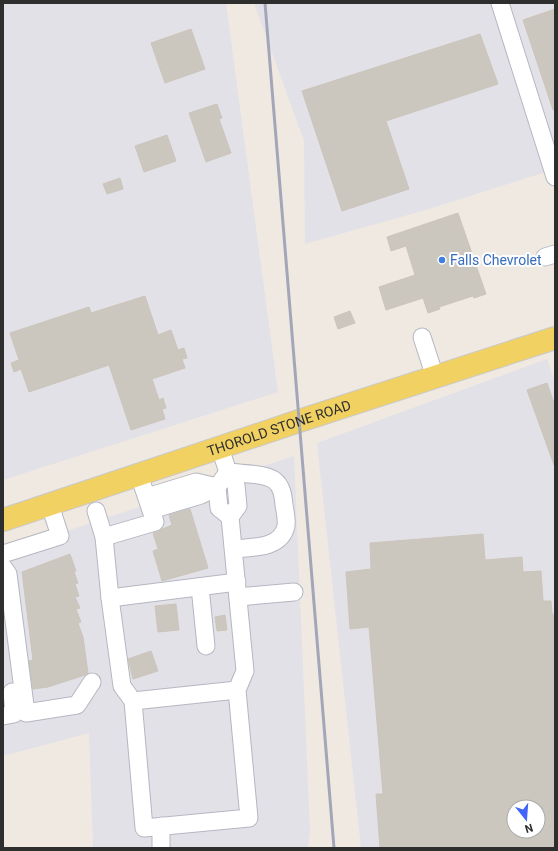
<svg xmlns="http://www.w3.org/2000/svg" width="558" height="851" viewBox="0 0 558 851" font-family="Roboto,sans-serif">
<rect width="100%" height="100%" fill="#efe9e1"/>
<g fill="#e3e1e8" fill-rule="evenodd">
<polygon points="3,3 226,3 278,392 3,480"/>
<polygon points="254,3 555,3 555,169 429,209 305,244 304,141"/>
<path d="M 547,359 L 555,382 L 555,848 L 361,848 L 317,443 ZM 514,807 L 538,807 L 538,831 L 514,831 Z"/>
<polygon points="294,456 310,832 308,848 93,848 89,733 3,756 3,552"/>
</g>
<g fill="#cbc7bf" stroke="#cbc5ba" fill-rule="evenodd">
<polygon points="555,9 555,109 553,110 523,20"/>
<polygon points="191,29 205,69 165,83 151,43"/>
<polygon points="480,34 498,84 386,121 409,189 342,211 302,91"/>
<polygon points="217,104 222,118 219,119 231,153 206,162 189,113"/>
<polygon points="167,135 176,161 144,172 135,146"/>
<polygon points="120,178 123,189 107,194 103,184"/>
<polygon points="458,213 486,294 474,298 473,296 439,307 440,309 428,313 423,298 386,310 379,287 415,275 406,246 391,251 387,237"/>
<polygon points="145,296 158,335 171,330 178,350 184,348 187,358 182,359 185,368 152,379 159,400 163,398 166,408 162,409 165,419 131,430 109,365 29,392 21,369 14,372 11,363 19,360 10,333 89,307 91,313"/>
<polygon points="350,311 355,323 338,329 334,317"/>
<polygon points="547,383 555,406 555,465 554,465 527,390"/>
<polygon points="190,509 208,568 162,581 153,551 158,549 153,533 172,525 169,515"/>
<path d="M 483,534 L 485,560 L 522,557 L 523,572 L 541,571 L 543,601 L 551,601 L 552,613 L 555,617 L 555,848 L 380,848 L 376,794 L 383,794 L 369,627 L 350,629 L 346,572 L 371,569 L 370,543 ZM 514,807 L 538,807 L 538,831 L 514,831 Z"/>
<polygon points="70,554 76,571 74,572 78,583 75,584 79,596 75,597 80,608 76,609 81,622 78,623 83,637 88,673 85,675 48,687 33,689 29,661 33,660 22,572"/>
<polygon points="176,604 179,630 158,632 155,606"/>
<polygon points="225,615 227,630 217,631 215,617"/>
<polygon points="151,651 158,671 133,679 128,659"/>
</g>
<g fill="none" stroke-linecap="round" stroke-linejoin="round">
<g stroke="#b4b7c1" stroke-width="19">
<g id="minor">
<polyline points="500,3 555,177"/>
<polyline points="545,257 555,254"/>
<polyline points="422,337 435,377"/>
<polyline points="147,497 196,482 217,487"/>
<polyline points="151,510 201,495 217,487"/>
<polyline points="96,511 104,537 155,522 139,475"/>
<path d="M 230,517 L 219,508 L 217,487 L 228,472 C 241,474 263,473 274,480 C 282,486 283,495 284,505 C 285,511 287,520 286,526 C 281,549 252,547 234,549"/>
<polyline points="104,537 110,598 122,686 133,701 144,828 249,818 237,690 245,671 230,517 238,506 236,485 228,472 220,448"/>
<polyline points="3,554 60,536 50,505"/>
<polyline points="3,567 8,574 26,713 77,705 92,682"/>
<polyline points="200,587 206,646"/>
<polyline points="238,597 294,592"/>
<polyline points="110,598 237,582"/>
<polyline points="133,701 237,690"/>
<polyline points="3,716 14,714 12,692"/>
<polyline points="161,848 161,826"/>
</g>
</g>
<g stroke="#c9c9c9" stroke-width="24">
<g id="major">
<path id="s1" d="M 3,520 L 299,421 L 555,338"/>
</g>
</g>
<use href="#minor" stroke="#fff" stroke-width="17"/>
<use href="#major" stroke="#f2d163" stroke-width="22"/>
<polyline stroke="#a3a6b8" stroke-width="3" points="265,3 334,848"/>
</g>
<circle fill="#3f7fe0" stroke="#fff" stroke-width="1.5" cx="442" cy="260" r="4"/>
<g text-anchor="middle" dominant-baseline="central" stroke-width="4" stroke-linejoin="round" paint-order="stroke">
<g font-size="14" fill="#366cbe" stroke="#fff" text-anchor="start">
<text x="450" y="260">Falls Chevrolet</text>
</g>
<g font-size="14" fill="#2e2e2e" stroke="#fff">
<text stroke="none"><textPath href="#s1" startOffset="291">THOROLD STONE ROAD</textPath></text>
</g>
</g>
<rect width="558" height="851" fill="none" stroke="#2e2e2e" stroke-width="8"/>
<g transform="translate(526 819) rotate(163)"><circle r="19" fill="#ffffff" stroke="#ababab"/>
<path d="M0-3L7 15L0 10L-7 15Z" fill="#4264fb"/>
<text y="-6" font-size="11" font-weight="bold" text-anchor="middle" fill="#2e2e2e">N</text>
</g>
</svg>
